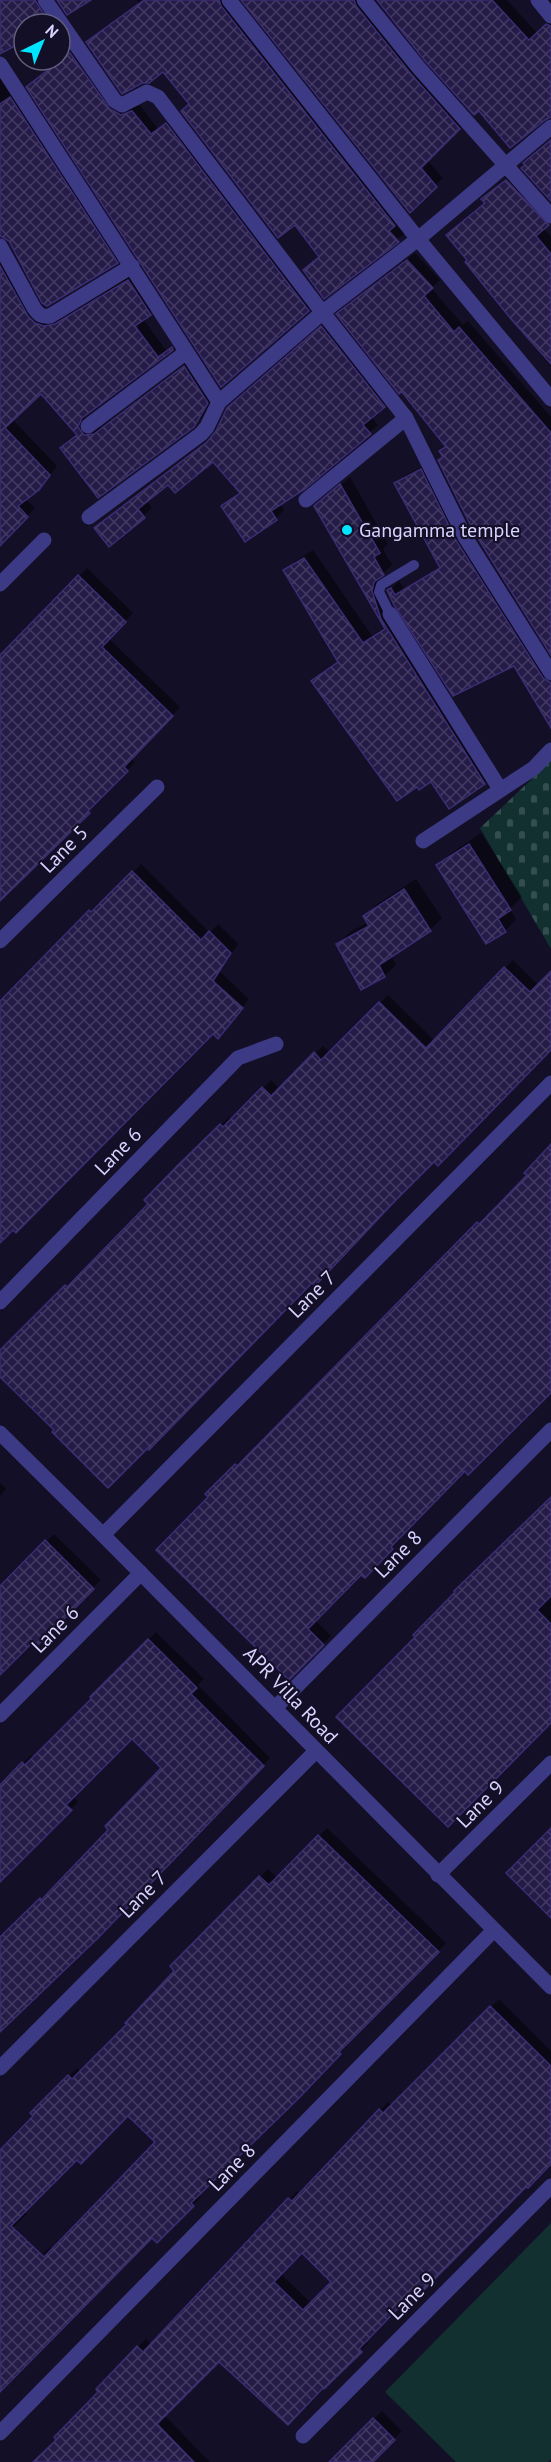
<svg xmlns="http://www.w3.org/2000/svg" width="551" height="2462" viewBox="0 0 551 2462" font-family="'PT Sans',sans-serif">
<defs>
<pattern id="cemetery-stones" width="16" height="16" patternUnits="userSpaceOnUse" patternTransform="scale(1.5)"><rect width="16" height="16" fill="#12302f"/><path d="M2 7V4a2 2 0 0 1 4 0v3zM10 15v-3a2 2 0 0 1 4 0v3z" fill="#344d4e"/></pattern>
<pattern id="building-cross-hatch" width="8" height="8" patternUnits="userSpaceOnUse" patternTransform="scale(1.5)"><rect width="8" height="8" fill="#241b47"/><path d="M0 0l8 8M0 8l8-8" fill="none" stroke="#433b63"/></pattern>
</defs>
<rect width="100%" height="100%" fill="#130f26"/>
<polygon fill="#12302f" points="551,2223 551,2459 548,2462 456,2462 385,2392"/>
<polygon fill="url(#cemetery-stones)" points="551,761 551,949 480,828"/>
<g fill="#0007" fill-rule="evenodd">
<polygon points="0,0 47,0 57,16 49,24 24,24 24,40 0,54"/>
<polygon points="137,0 230,0 405,233 325,297 321,256 163,70 88,42 139,3"/>
<polygon points="243,0 365,0 467,120 427,160 443,178 410,210"/>
<polygon points="378,0 507,0 537,33 551,20 551,117 479,108"/>
<polygon points="78,47 129,108 140,105 158,129 173,117 315,303 221,385 27,86"/>
<polygon points="0,78 11,96 18,90 124,255 117,262 46,304 6,237 0,236"/>
<polygon points="514,173 551,221 543,228 551,237 551,367 533,345 534,343 486,202 491,192"/>
<polygon points="0,245 33,305 55,319 64,317 136,273 158,306 143,319 166,350 180,341 88,412 85,418 92,428 103,427 192,359 215,394 202,417 193,426 62,448 78,434 42,391 12,419 57,466 46,480 25,499 35,508 0,544"/>
<polygon points="415,253 440,280 431,288 463,325 468,321 551,417 551,654 440,460 444,456 441,452 447,445 346,306"/>
<polygon points="330,319 392,397 371,417 378,425 304,487 280,504 284,510 276,518 222,506 240,491 213,460 168,483 146,500 152,508 109,545 96,528 213,437 237,400"/>
<polygon points="429,463 551,671 551,714 515,664 453,694 389,591 399,581 404,589 441,566 396,484 404,476"/>
<polygon points="350,477 388,544 383,549 392,565 382,574 380,581 390,610 493,774 484,783 449,807 431,780 418,785 312,682 339,660 285,570 294,562 313,550 372,636 385,627 316,506"/>
<polygon points="87,568 133,613 108,638 180,707 131,758 135,762 61,841 0,899 0,656"/>
<polygon points="481,833 522,897 510,909 516,919 505,931 438,865 450,854"/>
<polygon points="141,864 210,933 218,924 238,944 220,972 249,999 225,1029 213,1032 0,1242 0,1002 98,903 100,905"/>
<polygon points="416,879 442,918 430,930 391,955 396,965 384,976 338,944 350,932 369,922 365,916 376,905"/>
<polygon points="513,960 539,986 551,974 551,1049 312,1281 56,1430 0,1375 0,1352 74,1278 76,1280 150,1204 146,1200 229,1117 232,1120 271,1080 280,1089 323,1046 330,1053 388,995 435,1041"/>
<polygon points="551,1146 551,1390 465,1469 398,1538 400,1540 373,1568 361,1573 315,1620 331,1636 289,1678 207,1494 243,1458 246,1460 486,1215 488,1217 529,1175"/>
<polygon points="0,1483 6,1489 0,1496"/>
<polygon points="551,1499 551,1720 448,1825"/>
<polygon points="54,1534 101,1580 38,1643 34,1639 0,1674 0,1588"/>
<polygon points="156,1632 204,1679 198,1685 270,1758 107,1927 0,2031 0,1939 48,1891 50,1893 111,1830 163,1768 132,1737 73,1796 78,1802 0,1882 0,1787 31,1755 34,1758"/>
<polygon points="327,1828 446,1943 346,2043 348,2045 307,2088 198,2195 201,2197 157,2241 152,2236 0,2391 0,2298 50,2247 53,2250 157,2142 128,2114 77,2158 24,2211 27,2214 0,2240 0,2153 35,2116 32,2113 77,2068 81,2072 129,2024 176,1971 172,1966 268,1869 277,1878"/>
<path d="M 499,1999 L 551,2051 L 551,2162 L 408,2297 L 366,2341 L 368,2343 L 324,2387 L 219,2360 L 164,2415 L 210,2462 L 36,2462 L 58,2440 L 138,2347 L 146,2339 L 152,2345 L 297,2191 L 301,2194 L 388,2102 L 392,2106 ZM 302,2251 L 334,2282 L 312,2304 L 281,2274 Z"/>
<polygon points="382,2411 402,2431 371,2462 332,2462"/>
</g>
<g fill="url(#building-cross-hatch)" stroke="#3b2d73" stroke-width="1.5" fill-rule="evenodd">
<polygon points="0,0 35,0 50,24 24,24 24,41 0,54"/>
<polygon points="57,0 91,0 67,15"/>
<polygon points="144,0 219,0 221,6 395,226 389,231 399,242 324,299 303,270 319,257 295,225 278,238 181,111 189,104 163,72 149,83 142,83 122,94 86,42"/>
<polygon points="241,0 354,0 356,6 411,74 460,129 421,168 437,187 410,213"/>
<polygon points="377,0 492,0 529,40 546,24 551,26 551,117 545,120 510,148 479,111 474,115 426,62"/>
<polygon points="70,53 110,109 121,115 132,111 151,134 166,123 309,311 221,387 26,87"/>
<polygon points="10,97 118,263 47,306 42,303 9,241 0,236 0,104"/>
<polygon points="551,140 551,201 521,168 525,165 523,163"/>
<polygon points="506,180 549,225 536,236 551,254 551,364 511,319 465,262 467,260 446,235 485,203 481,199"/>
<polygon points="407,260 433,288 424,296 454,332 459,327 551,433 551,655 474,532 438,460 443,457 439,451 446,447 402,392 399,394 336,314"/>
<polygon points="0,266 28,316 35,323 44,326 55,324 128,280 151,315 135,326 158,357 172,347 173,350 82,418 78,427 84,435 94,434 184,366 208,403 194,427 98,498 60,448 77,435 41,394 5,428 50,475 39,490 18,506 28,517 0,546"/>
<polygon points="321,326 385,407 363,425 371,434 305,489 271,511 277,520 245,542 221,506 240,493 213,462 175,493 168,485 138,509 145,518 109,547 94,528 207,442 216,431 227,408"/>
<polygon points="421,469 457,542 543,678 551,683 551,728 514,666 453,696 394,605 387,590 391,588 395,595 440,568 394,483"/>
<polygon points="340,484 380,553 374,557 384,575 374,582 372,591 381,619 485,784 449,809 431,782 419,790 417,787 397,801 311,681 338,662 283,570 304,558 363,643 385,629 314,506"/>
<polygon points="78,575 126,622 102,647 173,716 124,767 128,771 88,811 90,813 0,901 0,655"/>
<polygon points="469,844 511,910 498,919 506,932 486,944 436,865"/>
<polygon points="132,871 201,940 209,931 231,953 213,981 243,1008 218,1039 213,1034 16,1233 13,1230 0,1243 0,1001 89,910 91,912"/>
<polygon points="404,889 431,931 379,965 385,977 361,990 336,944 369,926 363,916"/>
<polygon points="504,967 530,992 551,971 551,1050 438,1166 434,1162 395,1201 315,1286 312,1283 149,1450 148,1448 108,1488 52,1432 54,1430 0,1377 0,1350 65,1285 67,1287 148,1204 144,1200 177,1166 220,1124 223,1127 262,1087 271,1096 314,1052 321,1060 379,1002 426,1048"/>
<polygon points="551,1144 551,1393 468,1475 465,1471 391,1547 393,1549 365,1578 361,1575 308,1629 324,1645 289,1680 156,1550 208,1497 205,1494 235,1464 237,1466 477,1222 479,1224 499,1204 527,1175 524,1173"/>
<polygon points="551,1497 551,1596 537,1610 551,1624 551,1723 448,1827 336,1717 415,1637 413,1635 455,1592 454,1591"/>
<polygon points="45,1540 94,1589 38,1645 34,1641 0,1675 0,1586"/>
<polygon points="148,1639 197,1688 191,1694 264,1766 99,1937 0,2032 0,1937 40,1898 41,1900 108,1830 105,1826 161,1768 132,1739 66,1805 72,1810 0,1882 0,1785 22,1762 25,1765 91,1699 90,1697"/>
<polygon points="551,1828 551,1918 506,1873"/>
<path d="M 318,1835 L 439,1952 L 339,2052 L 341,2054 L 299,2098 L 191,2203 L 194,2206 L 157,2243 L 152,2238 L 0,2392 L 0,2150 L 33,2116 L 30,2113 L 68,2075 L 72,2079 L 127,2024 L 125,2023 L 174,1971 L 170,1966 L 259,1876 L 269,1885 ZM 128,2116 L 155,2142 L 44,2257 L 11,2226 L 77,2160 L 81,2164 Z"/>
<path d="M 490,2006 L 551,2066 L 551,2164 L 528,2188 L 526,2187 L 411,2303 L 407,2299 L 359,2349 L 362,2352 L 324,2389 L 323,2388 L 288,2425 L 219,2362 L 157,2424 L 194,2462 L 33,2462 L 56,2440 L 54,2437 L 98,2392 L 96,2389 L 137,2346 L 143,2352 L 288,2198 L 292,2201 L 379,2109 L 383,2113 ZM 302,2253 L 331,2282 L 303,2310 L 274,2282 Z"/>
<polygon points="373,2418 395,2440 373,2462 329,2462"/>
</g>
<g fill="none" stroke-linecap="round" stroke-linejoin="round">
<polyline stroke="#3d3a85" stroke-width="10" points="390,614 379,592 381,585 414,565"/>
<g stroke="#3d3a85" stroke-width="15">
<polyline points="45,0 115,101 122,105 147,92 158,97 316,304 406,418 465,537 551,673"/>
<polyline points="229,0 418,239 551,399"/>
<polyline points="364,0 419,68 551,216"/>
<polyline points="538,0 551,16"/>
<polyline points="0,64 219,402"/>
<path d="M 0,246 L 34,308 C 39,315 41,317 50,316 L 132,266"/>
<polyline points="88,426 185,353"/>
<polyline points="306,500 406,418"/>
<polyline points="89,517 201,434 207,427 219,402 323,312 418,239 551,127"/>
<polyline points="0,584 44,540"/>
<polyline points="390,614 500,789"/>
<polyline points="423,841 534,768 551,750"/>
<polyline points="0,941 157,787"/>
<polyline points="0,1302 238,1058 276,1044"/>
<polyline points="0,1433 103,1535 551,1987"/>
<polyline points="103,1535 551,1083"/>
<polyline points="275,1708 551,1430"/>
<polyline points="0,1715 141,1573"/>
<polyline points="438,1875 551,1763"/>
<polyline points="0,2068 316,1751"/>
<polyline points="0,2433 494,1930"/>
<polyline points="303,2436 551,2186"/>
</g>
</g>
<circle fill="#00e5ff" stroke="#130f26" stroke-width="2" cx="347" cy="530" r="6"/>
<g text-anchor="middle" dominant-baseline="central" stroke-width="4.5" stroke-linejoin="round" paint-order="stroke">
<g font-size="20" fill="#d9d4ff" stroke="#130f26" text-anchor="start">
<text x="359" y="530">Gangamma temple</text>
</g>
<g font-size="20" fill="#d9d4ff" stroke="#130f26">
<text transform="translate(64 849) rotate(-45)">Lane 5</text>
<text transform="translate(118 1151) rotate(-46)">Lane 6</text>
<text transform="translate(312 1294) rotate(-45)">Lane 7</text>
<text transform="translate(398 1554) rotate(-45)">Lane 8</text>
<text transform="translate(55 1629) rotate(-45)">Lane 6</text>
<text transform="translate(291 1695) rotate(46)">APR Villa Road</text>
<text transform="translate(480 1804) rotate(-45)">Lane 9</text>
<text transform="translate(143 1894) rotate(-45)">Lane 7</text>
<text transform="translate(232 2167) rotate(-46)">Lane 8</text>
<text transform="translate(412 2296) rotate(-45)">Lane 9</text>
</g>
</g>
<g transform="translate(42 42) rotate(43)"><circle r="28" fill="#130f26" stroke="#625e7d" stroke-width="1.5"/>
<path d="M0-4.5L10 22L0 15L-10 22Z" fill="#00e5ff"/>
<text y="-9" font-size="16" font-weight="bold" text-anchor="middle" fill="#d9d4ff">N</text>
</g>
</svg>
